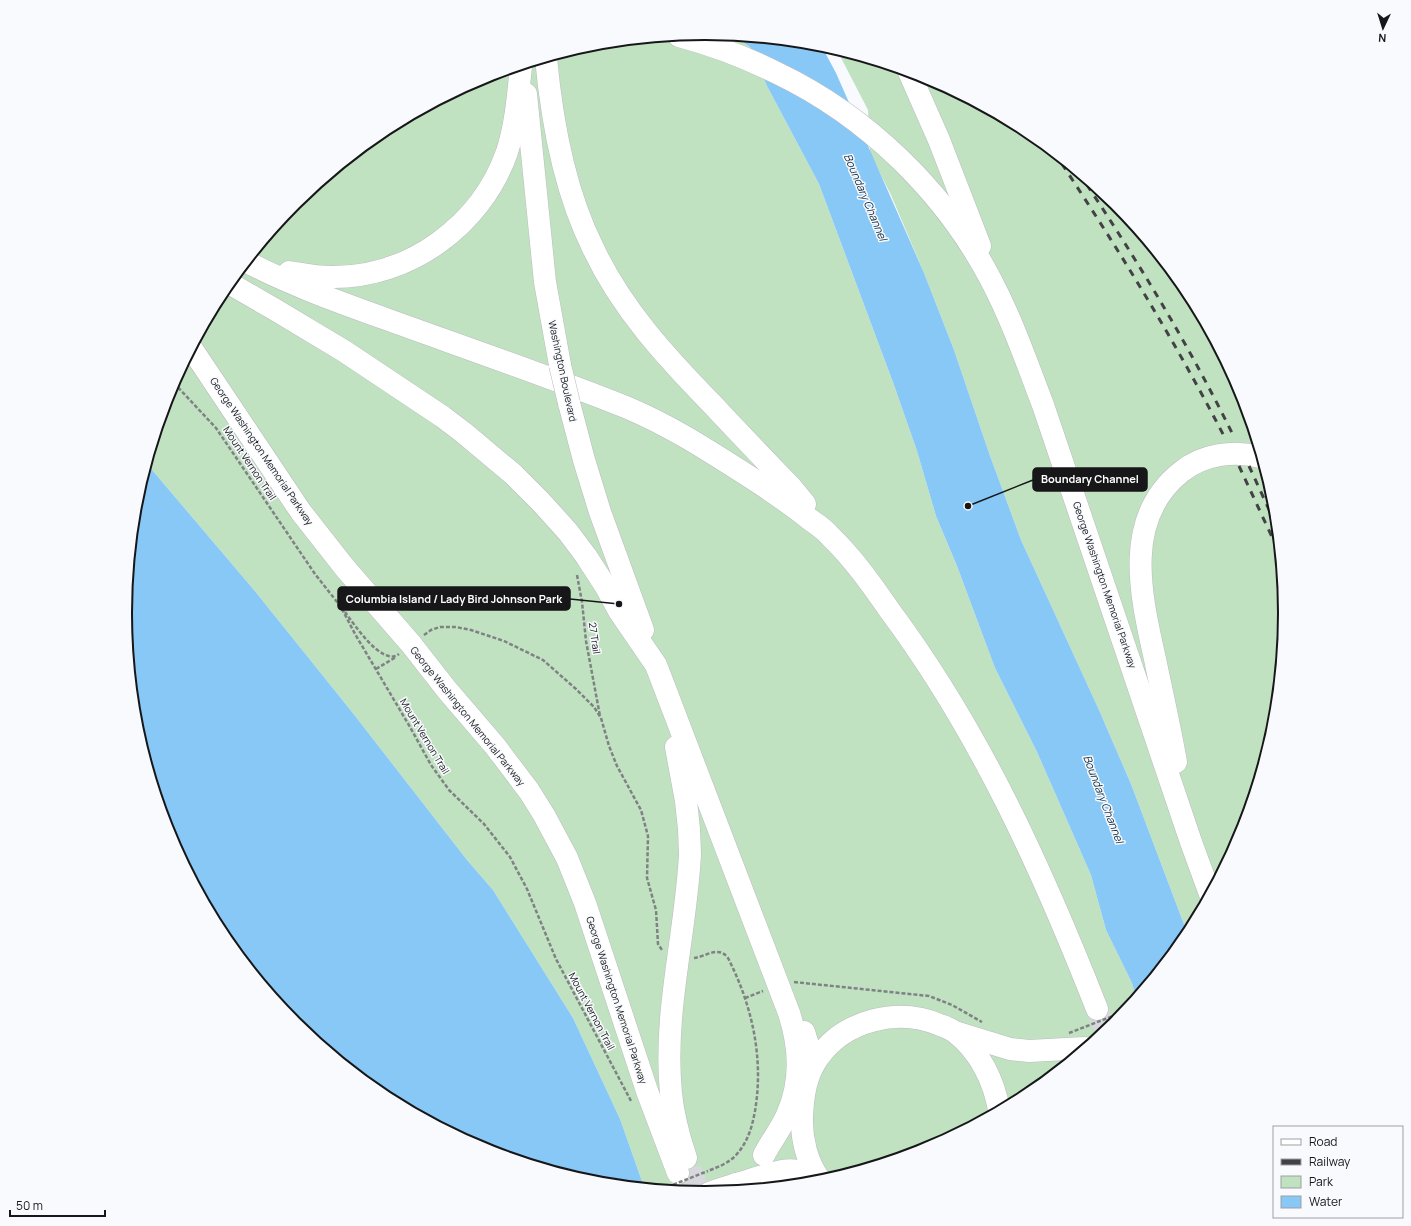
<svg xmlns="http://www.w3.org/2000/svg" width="1411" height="1226" viewBox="0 0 1411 1226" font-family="Manrope,sans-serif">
<rect width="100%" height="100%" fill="#f8fafe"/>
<g fill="#c0e2c1">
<polygon points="706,33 734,36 750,47 767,86 819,184 894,385 917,451 936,516 957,566 995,668 1037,752 1091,875 1106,930 1131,981 1137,998 1115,1023 1028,1095 927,1149 818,1182 705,1193 644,1187 620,1119 573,1018 493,890 467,860 352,712 254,590 147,464 170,391 223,291 296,203 383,131 484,77 593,44"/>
<polygon points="837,50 928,77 1028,131 1116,203 1188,291 1241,391 1274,500 1285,613 1274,726 1241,835 1188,935 1131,784 1099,710 1021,540 989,453 954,350 924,273 891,195 870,153 868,110"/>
</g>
<g fill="#88c8f6">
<polygon points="734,36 821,45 836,73 924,273 954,350 989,453 1021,540 1099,710 1131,784 1188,935 1137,998 1131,981 1106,930 1091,875 1037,752 995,668 957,566 936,516 917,451 894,385 819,184 767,86 750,47"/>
<polygon points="147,464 254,590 352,712 467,860 493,890 573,1018 620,1119 644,1187 592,1182 483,1149 383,1095 295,1023 223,935 170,835 137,726 126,613 137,500"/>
</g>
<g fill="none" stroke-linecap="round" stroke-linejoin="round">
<g stroke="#d6d8dc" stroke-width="22" stroke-dasharray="22 11" stroke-linecap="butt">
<polyline points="1097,1009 1106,1031"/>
<polyline points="690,1169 699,1192"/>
</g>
<g stroke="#bbbcc0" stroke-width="23">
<g id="major">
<polyline points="958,1033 1010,1049 1029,1051 1085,1048"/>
<path d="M 821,1181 C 807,1164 801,1138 802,1116 C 803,1095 806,1075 818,1058 C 844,1020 898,1007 940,1025 C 945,1027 952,1029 956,1033 C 980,1052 994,1081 999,1110"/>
<path d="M 709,1193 C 723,1188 737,1184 750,1180 C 776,1172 790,1165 816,1176"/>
</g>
</g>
<g stroke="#bbbcc0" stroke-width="23">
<g id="highway">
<path d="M 679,36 C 713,45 745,57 777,73 C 867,116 945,192 991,280 C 1012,320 1027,363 1043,405 L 1191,842 L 1210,894"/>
<path d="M 546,58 C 552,123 564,190 593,248 C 621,308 666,357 712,404 C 738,432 765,460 791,487 L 805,504"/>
<polyline points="909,72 939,140 980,246"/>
<polyline points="526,94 545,282 560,365"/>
<path d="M 247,262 C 291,285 339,302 386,319 C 466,348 548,376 628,408 C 673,427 712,453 753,479 C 773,492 793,506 812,521 C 818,525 825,530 830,536 C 853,558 872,585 890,611 C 980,732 1042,869 1097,1009"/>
<path d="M 289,272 C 302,274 316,277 331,277 C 409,278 481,226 507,152 C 516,124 518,95 521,66"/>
<path d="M 229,283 L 274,309 L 344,351 L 443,417 L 464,433 L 513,474 L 540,501 L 568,532 L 586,556 L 606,587 L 619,611 L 656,665 L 789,1013 C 800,1047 802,1082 787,1115 C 781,1129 771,1141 764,1155"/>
<polyline points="192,349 301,512 345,568 411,644 447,690 495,746 529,791 544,815 567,858 585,903 647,1091 678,1173"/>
<polyline points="569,403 584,460 600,512 643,630"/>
<path d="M 676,747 L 686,801 L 689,829 L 690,854 C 686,934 663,1013 671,1093 C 673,1115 679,1137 686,1158"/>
<path d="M 1176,762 C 1170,728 1162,693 1155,659 C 1141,596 1122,519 1181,472 C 1203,454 1234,450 1261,457"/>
<polyline points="804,1032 814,1064"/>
<polyline points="736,1184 761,1188"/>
</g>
</g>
<g stroke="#808184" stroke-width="2.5" stroke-dasharray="4 2" stroke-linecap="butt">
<polyline points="174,383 216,428 315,574 341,607 355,634 410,727 431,765 449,790 484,824 510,857 527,889 556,959 631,1101"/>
<polyline points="577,575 582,602 586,641 600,716"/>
<path d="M 345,612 C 354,624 382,667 399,654"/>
<polyline points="424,635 431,630 440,627 456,627 471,630 504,641 543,660 576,689 594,707 601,718 609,746 617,766 641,810 648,836 647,878 656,910 658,944 662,950"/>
<polyline points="376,669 396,657"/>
<path d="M 694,958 C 705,957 719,945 728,958 C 752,1005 764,1058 755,1111 C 752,1127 748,1142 736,1155 C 729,1163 718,1167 708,1171"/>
<polyline points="794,982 929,996 952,1005 982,1022"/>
<polyline points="745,998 763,991"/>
</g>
<use href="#major" stroke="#fff" stroke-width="22"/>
<use href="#highway" stroke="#fff" stroke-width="22"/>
<g stroke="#424245" stroke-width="3" stroke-dasharray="7 7" stroke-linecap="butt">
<path d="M 1054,152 C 1116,245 1174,339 1225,438"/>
<path d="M 1079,173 C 1136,258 1189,345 1234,437"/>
<polyline points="1239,466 1279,552"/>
<polyline points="1249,466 1277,527"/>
</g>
<g stroke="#bbbcc0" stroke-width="23" stroke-linecap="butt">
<polyline id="highway-bridge" points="560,365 569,403"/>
</g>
<g stroke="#808184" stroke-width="2.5" stroke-dasharray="4 2" stroke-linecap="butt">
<polyline points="1069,1033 1126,1011"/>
<polyline points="662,1189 708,1171"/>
</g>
<use href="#highway-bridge" stroke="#fff" stroke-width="22"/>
</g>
<g text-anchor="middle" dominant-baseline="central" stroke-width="3" stroke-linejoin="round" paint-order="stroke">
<g font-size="10" fill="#171719" stroke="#f8fafe">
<text transform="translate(563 371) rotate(78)">Washington Boulevard</text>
<text transform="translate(262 451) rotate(56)">George Washington Memorial Parkway</text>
<text transform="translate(250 463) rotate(56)">Mount Vernon Trail</text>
<text transform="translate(1105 585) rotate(71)">George Washington Memorial Parkway</text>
<text transform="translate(595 638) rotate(82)">27 Trail</text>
<text transform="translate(468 716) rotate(51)">George Washington Memorial Parkway</text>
<text transform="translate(425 736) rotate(59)">Mount Vernon Trail</text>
<text transform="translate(617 1000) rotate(72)">George Washington Memorial Parkway</text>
<text transform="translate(592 1011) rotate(62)">Mount Vernon Trail</text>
</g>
<g font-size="11" font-style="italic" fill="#102d40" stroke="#f8fafe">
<text transform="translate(866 197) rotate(67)">Boundary Channel</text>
<text transform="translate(1104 799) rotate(69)">Boundary Channel</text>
</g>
</g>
<path d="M0 0H1411V1226H0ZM132 613a573 573 0 1 1 1146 0a573 573 0 1 1-1146 0Z" fill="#f8fafe" fill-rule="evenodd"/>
<path fill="none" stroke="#171719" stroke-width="2" d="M132 613a573 573 0 1 1 1146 0a573 573 0 1 1-1146 0Z"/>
<path fill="none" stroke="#171719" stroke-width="1.5" d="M968 506L1033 480M619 604L570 599"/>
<g fill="#171719" stroke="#f8fafe" stroke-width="1.5">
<circle cx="968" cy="506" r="4"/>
<circle cx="619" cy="604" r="4"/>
</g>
<g fill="#171719" stroke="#171719" stroke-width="1.5">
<rect x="1033" y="468" width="114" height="23" rx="4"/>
<rect x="338" y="587" width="232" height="23" rx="4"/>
</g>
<g font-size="11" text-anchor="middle" font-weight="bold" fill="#fff">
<text x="1090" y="483">Boundary Channel</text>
<text x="454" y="603">Columbia Island / Lady Bird Johnson Park</text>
</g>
<rect x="1273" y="1126" width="130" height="92" fill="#f8fafe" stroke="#9e9fa2"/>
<rect x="1281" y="1139" width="20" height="6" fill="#ffffff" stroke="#9e9fa2"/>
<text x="1309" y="1146" font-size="12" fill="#171719">Road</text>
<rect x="1281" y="1159" width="20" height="6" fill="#424245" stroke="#9e9fa2"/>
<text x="1309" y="1166" font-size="12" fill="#171719">Railway</text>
<rect x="1281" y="1176" width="20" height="12" fill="#c0e2c1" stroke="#9e9fa2"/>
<text x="1309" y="1186" font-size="12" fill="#171719">Park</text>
<rect x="1281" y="1196" width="20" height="12" fill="#88c8f6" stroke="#9e9fa2"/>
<text x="1309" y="1206" font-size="12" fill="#171719">Water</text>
<g transform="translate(1383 28) rotate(184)" stroke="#f8fafe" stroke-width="3" paint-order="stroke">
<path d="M0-3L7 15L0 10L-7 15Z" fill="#171719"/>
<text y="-6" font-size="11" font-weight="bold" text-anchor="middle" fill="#171719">N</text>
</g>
<path d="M10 1210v6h95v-6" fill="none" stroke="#171719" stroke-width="2"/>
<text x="16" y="1210" font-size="12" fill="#171719" stroke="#f8fafe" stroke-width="3" paint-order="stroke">50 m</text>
</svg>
